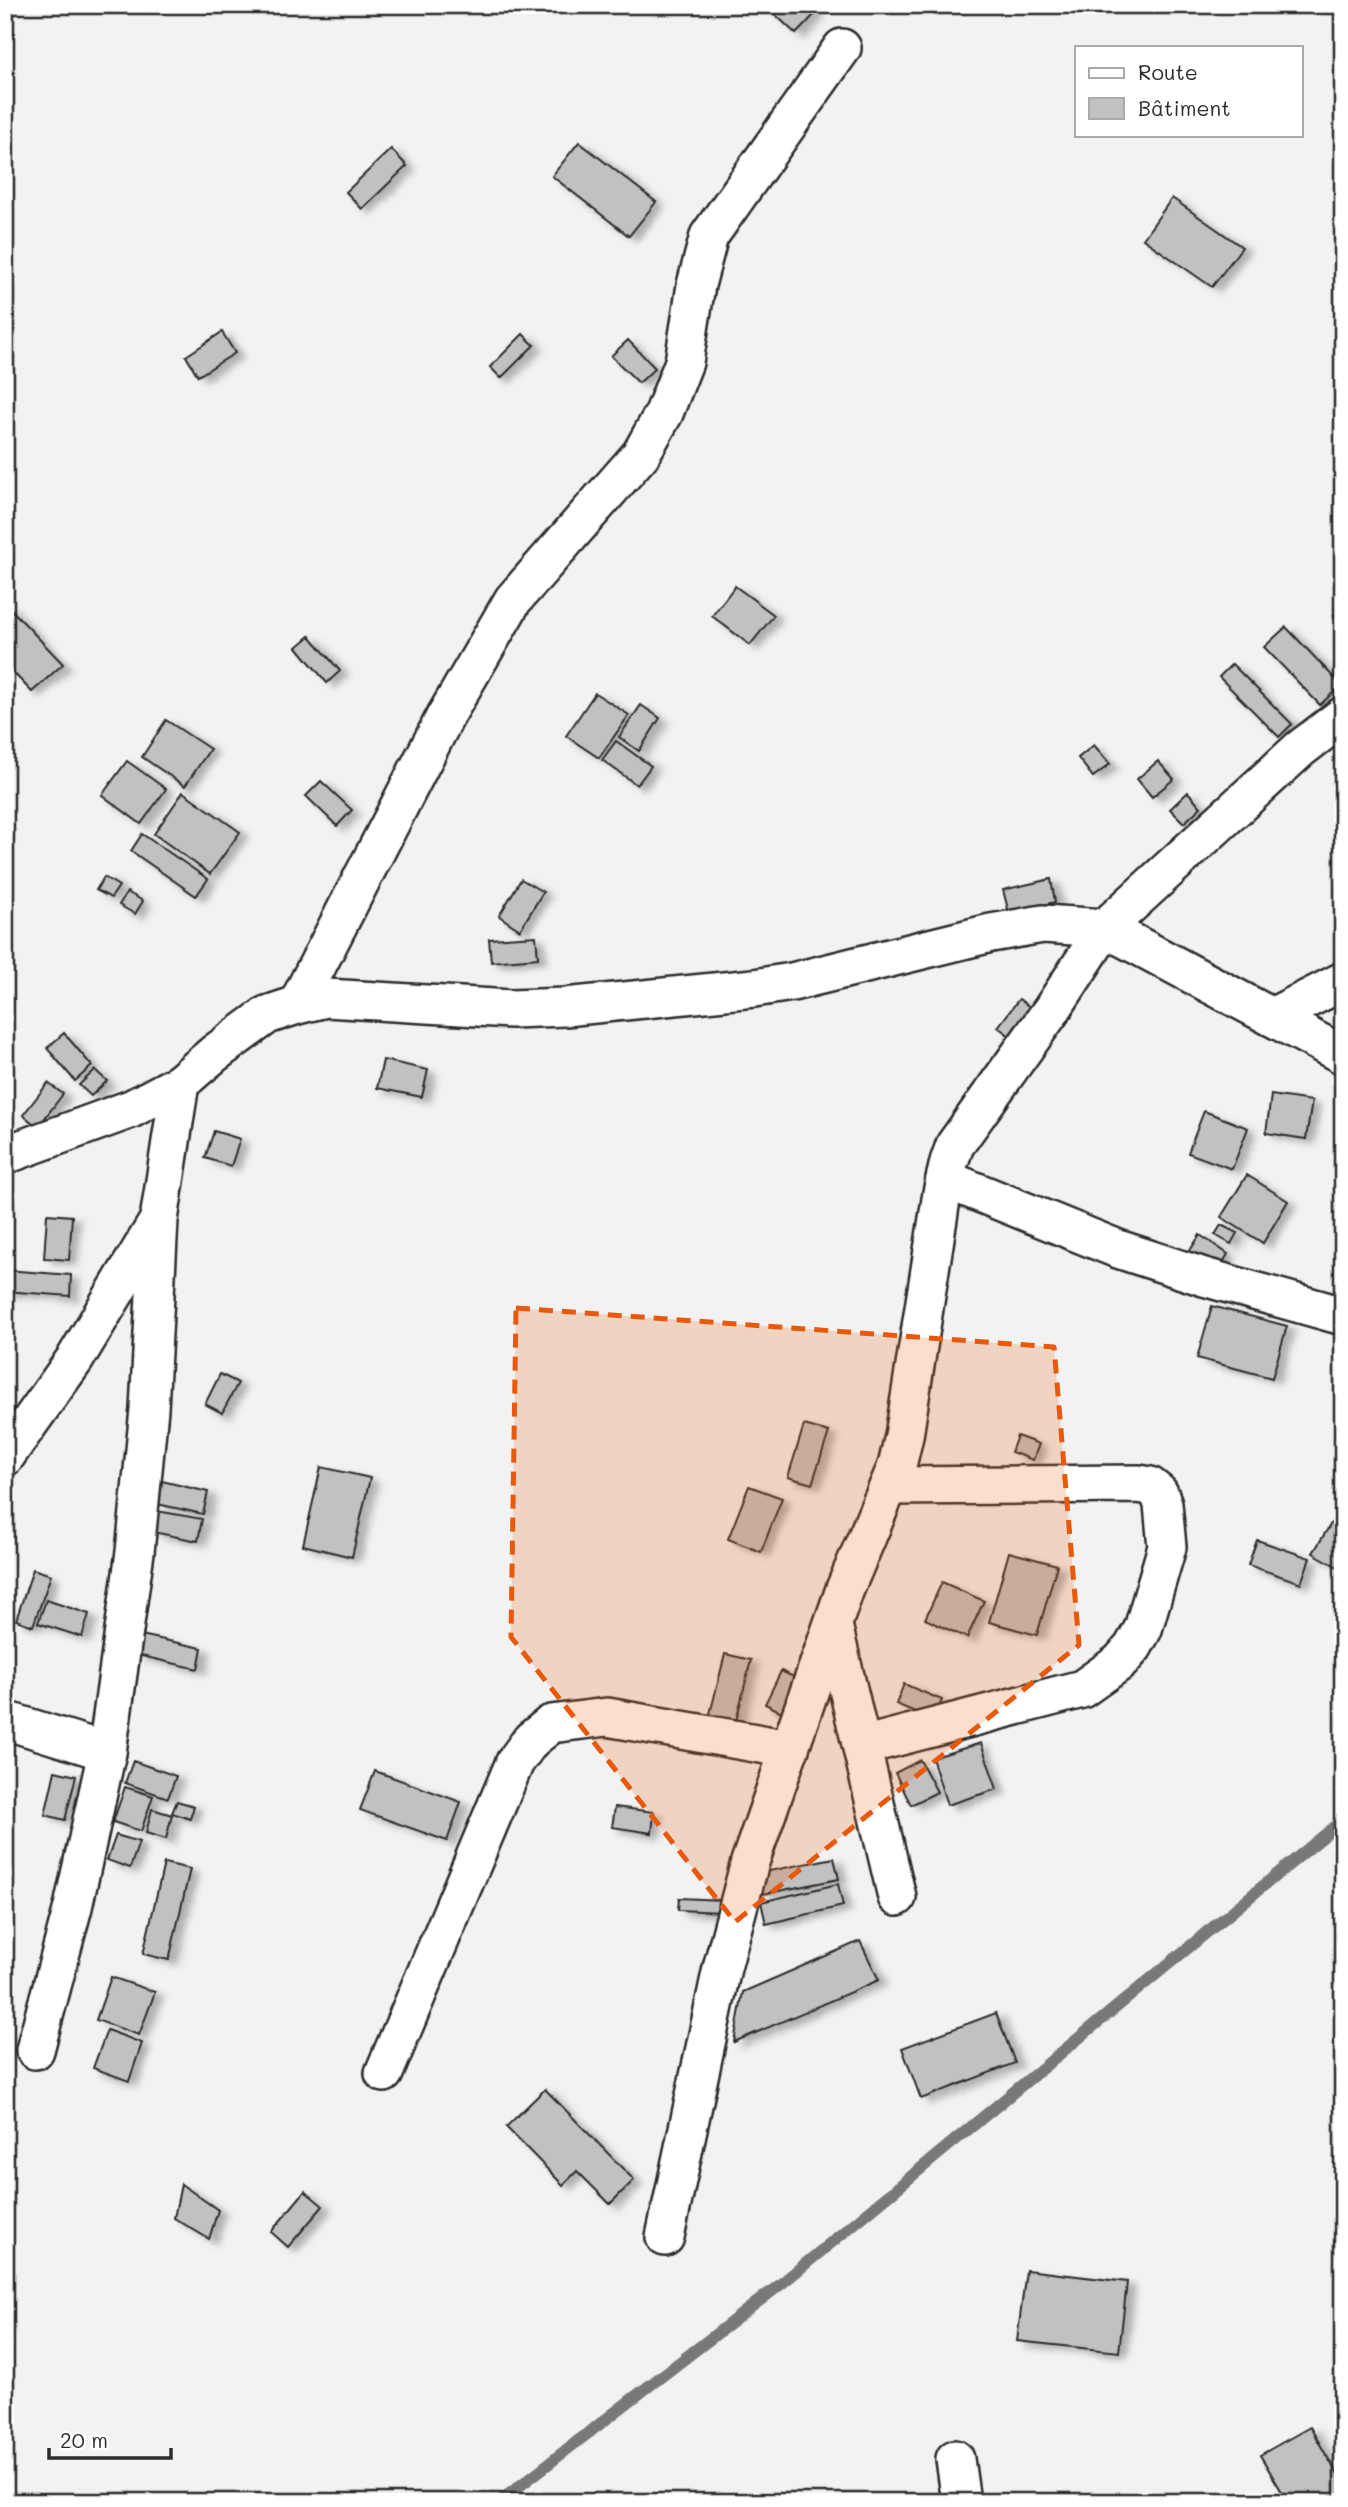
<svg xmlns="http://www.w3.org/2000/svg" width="1348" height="2507" viewBox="0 0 1348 2507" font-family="Mali,sans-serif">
<defs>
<filter id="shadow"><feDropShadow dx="8" dy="4.5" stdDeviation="3.5" flood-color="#0004"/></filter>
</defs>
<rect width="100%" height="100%" fill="#f2f2f2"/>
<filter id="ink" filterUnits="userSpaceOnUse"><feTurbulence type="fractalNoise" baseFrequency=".0143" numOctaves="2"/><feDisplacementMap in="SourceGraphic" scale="14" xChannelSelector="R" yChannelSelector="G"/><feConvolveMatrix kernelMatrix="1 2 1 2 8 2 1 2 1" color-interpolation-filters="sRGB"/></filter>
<g filter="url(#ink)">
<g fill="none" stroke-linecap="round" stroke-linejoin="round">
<polyline stroke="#787878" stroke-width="12" points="499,2502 781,2284 1343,1820"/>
</g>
<g fill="#c1c1c1" stroke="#2b2b2b" stroke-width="2" filter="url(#shadow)">
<polygon points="765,5 808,5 816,13 796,34"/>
<polygon points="579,142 656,202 629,236 552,176"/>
<polygon points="391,149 407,166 362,209 346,192"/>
<polygon points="1172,198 1242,247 1212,287 1143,239"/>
<polygon points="222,332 235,353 198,376 186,356"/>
<polygon points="523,334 534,345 501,378 490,367"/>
<polygon points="628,340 655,368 639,383 611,356"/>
<polygon points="735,586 774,615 750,645 712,616"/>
<polygon points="5,603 63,664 32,692 5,664"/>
<polygon points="1343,607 1343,625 1334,615"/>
<polygon points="1286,627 1341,685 1320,705 1264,647"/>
<polygon points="310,636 340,671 327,683 297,647"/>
<polygon points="1232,664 1292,724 1279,737 1219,677"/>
<polygon points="595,693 629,715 599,758 566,736"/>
<polygon points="641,705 660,718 639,751 619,737"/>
<polygon points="166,720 210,749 185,786 142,757"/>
<polygon points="616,741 651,766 637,785 602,760"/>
<polygon points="1094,745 1110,764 1093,777 1078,758"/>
<polygon points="127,761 166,789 141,824 102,795"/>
<polygon points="1158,761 1174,779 1152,797 1137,779"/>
<polygon points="321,781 352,810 337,826 306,796"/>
<polygon points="183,792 240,832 210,874 154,834"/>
<polygon points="1188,792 1201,807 1184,823 1170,809"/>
<polygon points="142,834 208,879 196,896 131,851"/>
<polygon points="104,877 119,886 111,898 96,890"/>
<polygon points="521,879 543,892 520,930 499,916"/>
<polygon points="1051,879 1055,902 1009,913 1003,890"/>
<polygon points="127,892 143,901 135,914 119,905"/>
<polygon points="536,936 538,958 491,962 489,939"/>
<polygon points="1019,999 1039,1014 1018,1042 998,1027"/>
<polygon points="64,1033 92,1066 75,1081 47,1048"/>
<polygon points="383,1060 428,1070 422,1097 377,1088"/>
<polygon points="95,1070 107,1081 91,1096 79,1085"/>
<polygon points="48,1083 63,1094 38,1127 23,1115"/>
<polygon points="1271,1095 1312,1101 1306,1139 1266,1133"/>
<polygon points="1204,1111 1248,1128 1232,1169 1188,1153"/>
<polygon points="214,1131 240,1139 231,1166 205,1158"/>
<polygon points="1247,1175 1288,1201 1263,1243 1221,1217"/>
<polygon points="47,1214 72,1216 69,1260 44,1258"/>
<polygon points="1221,1225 1237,1233 1231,1244 1215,1235"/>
<polygon points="1200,1235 1228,1254 1218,1271 1189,1252"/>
<polygon points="5,1270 71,1275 70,1296 5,1291"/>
<polygon points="1212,1306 1287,1326 1272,1378 1197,1358"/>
<polygon points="220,1374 238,1383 222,1413 205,1404"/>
<polygon points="804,1425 829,1432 812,1484 788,1477"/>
<polygon points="1017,1436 1039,1444 1033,1460 1011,1452"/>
<polygon points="321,1467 370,1478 352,1557 303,1545"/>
<polygon points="162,1481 208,1492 203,1514 157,1504"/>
<polygon points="749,1486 782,1498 761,1552 728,1539"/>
<polygon points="1343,1504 1343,1570 1313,1553"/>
<polygon points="157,1511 202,1519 198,1541 153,1532"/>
<polygon points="1257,1540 1310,1558 1301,1583 1248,1565"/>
<polygon points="1009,1552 1057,1565 1037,1635 989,1622"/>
<polygon points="33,1569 51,1575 33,1626 16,1620"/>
<polygon points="942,1582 984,1601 967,1638 925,1619"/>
<polygon points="46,1600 89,1614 82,1637 38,1623"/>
<polygon points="141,1635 202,1648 198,1669 137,1655"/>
<polygon points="725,1654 751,1660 735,1725 709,1718"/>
<polygon points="781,1671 802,1681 786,1714 765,1704"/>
<polygon points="904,1684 942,1700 934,1720 896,1704"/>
<polygon points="981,1743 997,1789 947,1805 932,1758"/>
<polygon points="920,1760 937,1792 911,1805 895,1773"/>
<polygon points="133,1761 176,1776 168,1798 125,1783"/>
<polygon points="55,1771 76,1776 65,1820 45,1815"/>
<polygon points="375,1771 461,1802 447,1841 360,1810"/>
<polygon points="125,1787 153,1796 141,1831 113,1822"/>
<polygon points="177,1801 194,1806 190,1819 172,1813"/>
<polygon points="615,1807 654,1812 652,1833 612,1827"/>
<polygon points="152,1809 172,1815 166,1839 146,1833"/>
<polygon points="116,1835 139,1842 130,1868 107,1860"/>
<polygon points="834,1858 839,1879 763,1894 759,1873"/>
<polygon points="164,1863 190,1869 169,1960 143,1954"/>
<polygon points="838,1884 843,1906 766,1924 761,1902"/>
<polygon points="679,1898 722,1900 722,1912 678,1910"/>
<polygon points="860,1941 879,1980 734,2042 743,1992"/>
<polygon points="111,1977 155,1992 139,2035 96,2020"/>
<polygon points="996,2013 1015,2063 921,2099 902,2048"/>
<polygon points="107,2030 142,2043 129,2081 93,2068"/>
<polygon points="545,2089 634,2180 610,2204 577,2171 563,2185 506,2127"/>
<polygon points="181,2184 218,2210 209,2239 174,2218"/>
<polygon points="305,2191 323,2206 288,2247 271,2232"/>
<polygon points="1026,2270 1127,2282 1119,2352 1017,2341"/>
<polygon points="1310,2427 1343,2484 1343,2502 1288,2502 1260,2455"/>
</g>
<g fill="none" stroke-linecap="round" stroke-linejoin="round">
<g stroke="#2b2b2b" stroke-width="42">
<g id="minor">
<polyline points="297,1005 445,717 513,600 641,454 664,413 684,362 696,285 709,236 842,48"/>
<polyline points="1272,1017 1343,981"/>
<polyline points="5,1155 131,1109 180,1083 215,1053 267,1015 297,1005 326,998 511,1009 565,1007 754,988 792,982 991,933 1043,924 1105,928 1300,749 1343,716"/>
<polyline points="945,1179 1118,1249 1204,1277 1343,1316"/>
<polyline points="5,1457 75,1359 157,1223"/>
<polyline points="833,1625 897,1897"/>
<polyline points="5,1720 107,1752"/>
<polyline points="862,1746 1082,1689 1120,1662 1133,1647 1143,1629 1167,1547 1163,1504 1159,1493 1150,1486 1139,1484 889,1486"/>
<polyline points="35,2050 73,1907 107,1752 135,1552 149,1409 159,1220 180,1083"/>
<polyline points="384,2073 515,1762 531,1740 551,1724 607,1717 790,1749"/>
<polyline points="665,2237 722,1968 750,1862 845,1589 897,1466 904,1436 942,1193 949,1162 955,1145 1051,1011 1105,928 1343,1055"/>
<polyline points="955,2459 961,2502"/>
</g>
</g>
<use href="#minor" stroke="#fff" stroke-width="37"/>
</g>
</g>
<path fill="#e8590c" fill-opacity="0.2" stroke="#e8590c" stroke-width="5" stroke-dasharray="14 9" stroke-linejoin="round" d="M 516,1308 L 1054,1347 L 1079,1645 L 735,1922 L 511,1637 Z"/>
<rect width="1348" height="2507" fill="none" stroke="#fff" stroke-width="28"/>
<rect x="14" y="14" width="1320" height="2479" fill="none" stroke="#2b2b2b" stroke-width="2.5" filter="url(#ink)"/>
<rect x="1075" y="46" width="228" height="91" fill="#ffffff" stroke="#aaaaaa" stroke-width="2"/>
<rect x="1089" y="68" width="35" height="10" fill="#ffffff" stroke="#aaaaaa" stroke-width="2"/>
<text x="1138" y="80" font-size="21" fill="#2b2b2b">Route</text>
<rect x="1089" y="98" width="35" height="21" fill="#c1c1c1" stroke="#aaaaaa" stroke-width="2"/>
<text x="1138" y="116" font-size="21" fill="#2b2b2b">Bâtiment</text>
<path d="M49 2448v10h122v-10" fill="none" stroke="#2b2b2b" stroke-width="3.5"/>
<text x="60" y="2448" font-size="21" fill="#2b2b2b" stroke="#ffffff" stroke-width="5" paint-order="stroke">20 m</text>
</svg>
